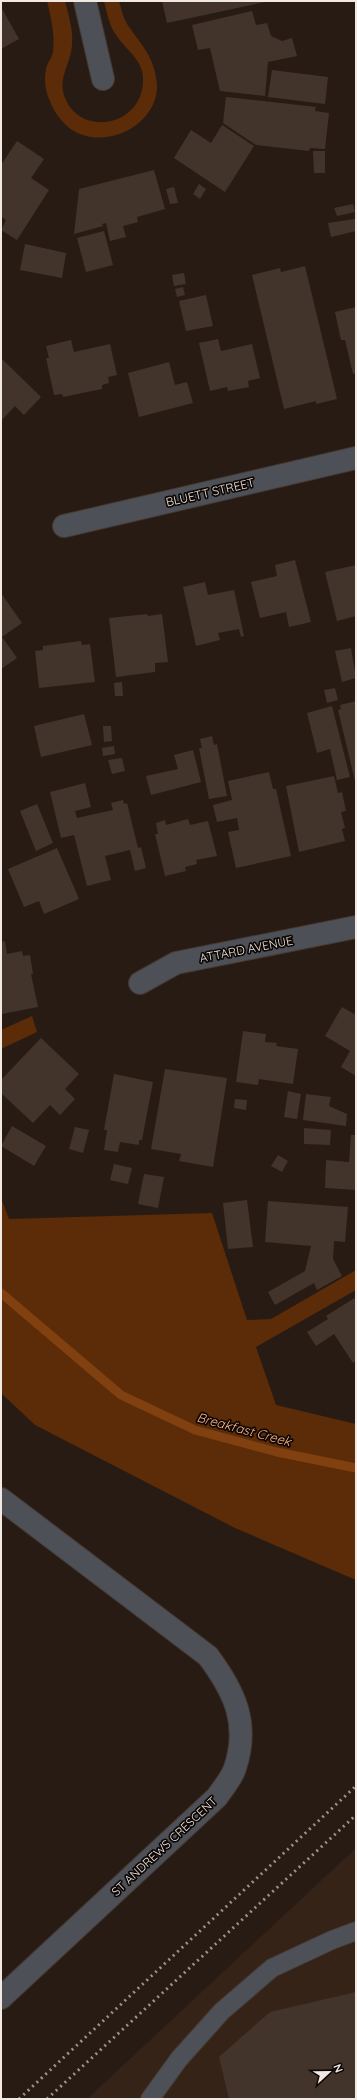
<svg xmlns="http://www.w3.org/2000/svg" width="357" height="2100" viewBox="0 0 357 2100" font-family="Quicksand,sans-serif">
<rect width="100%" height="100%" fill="#281b14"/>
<polygon fill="#362317" points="356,1848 356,2099 87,2099"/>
<g fill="#5b2c07">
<path d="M 47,1 L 65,1 C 69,17 75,35 71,52 C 68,67 59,79 64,95 C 78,139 145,127 143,78 C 143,60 125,49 116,35 C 109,25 107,13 104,1 L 119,1 C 121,8 123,17 127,24 C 142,46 155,57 157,85 C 158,121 115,146 83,135 C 68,131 55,115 50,101 C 45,91 44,79 46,69 C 47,63 52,58 53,52 C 55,34 51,18 47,1 Z"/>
<polygon points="32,1016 37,1032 1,1049 1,1030"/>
<polygon points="1,1198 9,1219 212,1213 247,1320 271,1319 356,1270 356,1290 256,1347 276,1405 356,1424 356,1580 235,1528 35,1425 1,1393"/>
</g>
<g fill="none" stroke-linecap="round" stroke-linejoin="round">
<polyline stroke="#80400f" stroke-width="9" points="1,1293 121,1395 195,1430 277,1452 356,1468"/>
</g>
<g fill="#42342b">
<polygon points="162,1 265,1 265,2 167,23"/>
<polygon points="1,7 19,39 1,49"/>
<polygon points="252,11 256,25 267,23 271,36 282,41 292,38 297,56 268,62 265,96 220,91 210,48 198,50 192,25"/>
<polygon points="272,70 328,77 325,104 268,97"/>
<polygon points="226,97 316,107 315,111 329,113 325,149 310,148 309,151 256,145 223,123"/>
<polygon points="222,125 254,146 225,192 174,158 191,130 211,143"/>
<polygon points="17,141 44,159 31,178 49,190 17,240 1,230 6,220 1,216 1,165"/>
<polygon points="313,151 325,151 325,173 314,173"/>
<polygon points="154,170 165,209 137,217 138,222 123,226 126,237 110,241 106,223 102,224 103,226 74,234 79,189"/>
<polygon points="199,184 206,189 200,199 193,194"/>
<polygon points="174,187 178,203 170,204 166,189"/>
<polygon points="353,204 355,212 337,216 334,208"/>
<polygon points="355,219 356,231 331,237 328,223"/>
<polygon points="104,231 113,265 86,272 77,238"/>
<polygon points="25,244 66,253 62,278 20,270"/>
<polygon points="305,266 337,399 316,404 316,401 284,409 252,275 280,268 281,272"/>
<polygon points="184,273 186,284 174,286 172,275"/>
<polygon points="183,287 185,295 177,297 175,289"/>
<polygon points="206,295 213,326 186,331 179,301"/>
<polygon points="356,307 356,373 353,374 345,340 341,340 335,312"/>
<polygon points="218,339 221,351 252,344 260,378 248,381 249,387 228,391 227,387 210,391 199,343"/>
<polygon points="71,340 74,352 110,344 117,375 108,377 109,383 102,385 102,389 63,397 62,394 54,395 46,358 49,358 46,346"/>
<polygon points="1,358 41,397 24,415 15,406 1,421"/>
<polygon points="169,362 175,385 187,382 193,403 139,417 128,373"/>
<polygon points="295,560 311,622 289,627 286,612 260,618 251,582 277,576 275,565"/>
<polygon points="356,565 356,616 337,621 325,572"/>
<polygon points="205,582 208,595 234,590 244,636 241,637 239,629 218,633 220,640 196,646 183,587"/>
<polygon points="1,593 22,623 2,637 17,658 1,669"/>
<polygon points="147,614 148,616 162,614 168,662 155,663 155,672 116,677 109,618"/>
<polygon points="81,641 82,645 90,644 95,682 39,688 35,651 43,650 43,646"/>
<polygon points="351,648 356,678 342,682 335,651"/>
<polygon points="122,682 123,696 115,696 114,683"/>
<polygon points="335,688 338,700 327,703 324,690"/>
<polygon points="356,701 356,781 355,781 338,710 341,709 340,705"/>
<polygon points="332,706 350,777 337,780 330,749 317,753 307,713"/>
<polygon points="84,714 92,745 41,757 34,726"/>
<polygon points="103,726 111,726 112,741 104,742"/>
<polygon points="212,736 214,745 217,744 227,796 209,799 199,748 202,748 200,739"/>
<polygon points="114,746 115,754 103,756 102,748"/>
<polygon points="193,750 201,782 151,795 146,776 178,769 174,755"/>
<polygon points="122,758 125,771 112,774 108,760"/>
<polygon points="269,772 273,789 276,789 291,856 236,868 228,832 239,830 237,818 217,822 213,805 232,800 228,781"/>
<polygon points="334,776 338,793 342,792 346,811 341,812 345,828 342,829 345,841 299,852 286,786"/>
<polygon points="85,783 91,807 75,811 77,818 113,810 111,803 123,800 124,804 127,803 138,848 141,847 146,868 135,871 130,850 105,856 111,880 87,886 74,835 61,838 50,792"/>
<polygon points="37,804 53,843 36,851 20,811"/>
<polygon points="188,819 190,825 208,821 217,856 196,860 197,864 185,867 186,871 165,876 155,834 158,834 156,823 165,820 166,825"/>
<polygon points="57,848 79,899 44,914 39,901 24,907 8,869"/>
<polygon points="5,941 7,954 22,951 23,956 30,955 33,974 31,974 38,1007 2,1014 1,942"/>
<polygon points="342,1007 356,1015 356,1076 341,1067 350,1051 325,1036"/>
<polygon points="243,1031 266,1034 265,1042 277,1043 276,1046 298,1049 293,1084 259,1079 258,1085 236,1082"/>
<polygon points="41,1038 79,1074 65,1089 75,1099 60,1115 50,1105 33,1123 1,1093 1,1080"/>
<polygon points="165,1069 227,1078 213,1167 179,1161 181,1154 151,1149"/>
<polygon points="114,1074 153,1082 142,1140 139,1140 139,1145 120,1142 118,1152 104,1150 107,1130 104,1130"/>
<polygon points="288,1091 301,1094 297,1119 284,1117"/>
<polygon points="306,1094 331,1097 329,1106 347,1114 346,1126 303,1120"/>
<polygon points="235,1099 247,1100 246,1110 234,1108"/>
<polygon points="12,1126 46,1146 34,1166 1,1146"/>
<polygon points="75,1127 89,1130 83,1153 69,1149"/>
<polygon points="304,1128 331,1130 330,1145 304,1144"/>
<polygon points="351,1135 356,1135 356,1190 325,1188 326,1160 349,1162"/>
<polygon points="278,1155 288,1161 282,1172 271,1166"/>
<polygon points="114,1164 132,1168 128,1184 110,1180"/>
<polygon points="144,1174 164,1177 158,1208 138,1204"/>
<polygon points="247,1200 253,1247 228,1249 223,1203"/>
<polygon points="268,1201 348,1207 345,1242 334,1241 333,1259 342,1276 317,1290 314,1283 275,1305 268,1292 305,1271 311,1246 265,1242"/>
<polygon points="356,1297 356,1361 353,1363 334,1334 316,1346 307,1332 328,1319 326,1316"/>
<polygon points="356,1992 356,2099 229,2099 219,2057 270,2012"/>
</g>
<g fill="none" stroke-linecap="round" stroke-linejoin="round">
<g stroke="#443831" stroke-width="20">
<polyline id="lane" points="150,2099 179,2059 222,2011 272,1968 332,1940 356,1931"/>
</g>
<g stroke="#443831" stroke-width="24">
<g id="street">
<polyline points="85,1 103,79"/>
<polyline points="64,526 356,458"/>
<polyline points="140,983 176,963 356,927"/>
<path d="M 1,1499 L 208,1656 C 234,1691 250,1723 235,1768 C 232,1778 223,1788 217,1797 L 1,1998"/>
</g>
</g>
<use href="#lane" stroke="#4d5056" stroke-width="18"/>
<use href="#street" stroke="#4d5056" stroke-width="22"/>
<g stroke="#9d928b" stroke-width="3" stroke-dasharray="2 4" stroke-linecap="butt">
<polyline points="19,2099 356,1786"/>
<polyline points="47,2099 356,1815"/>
</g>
</g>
<g text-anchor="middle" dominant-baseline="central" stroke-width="3.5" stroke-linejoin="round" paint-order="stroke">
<g font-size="12" fill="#f2e9e3" stroke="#0d0705">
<text transform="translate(210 492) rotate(-13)">BLUETT STREET</text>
<text transform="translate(246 949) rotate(-11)">ATTARD AVENUE</text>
<text transform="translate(164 1846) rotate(-43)">ST ANDREWS CRESCENT</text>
</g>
<g font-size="13" font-style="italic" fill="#fdb183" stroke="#0d0705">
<text transform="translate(244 1429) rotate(15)">Breakfast Creek</text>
</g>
</g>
<rect width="357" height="2100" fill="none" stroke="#f2e9e3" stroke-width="4"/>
<g transform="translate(329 2072) rotate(68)" stroke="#0d0705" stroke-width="3" paint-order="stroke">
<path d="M0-3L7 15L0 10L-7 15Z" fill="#f2e9e3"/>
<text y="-6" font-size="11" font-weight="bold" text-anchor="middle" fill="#f2e9e3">N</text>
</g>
</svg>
